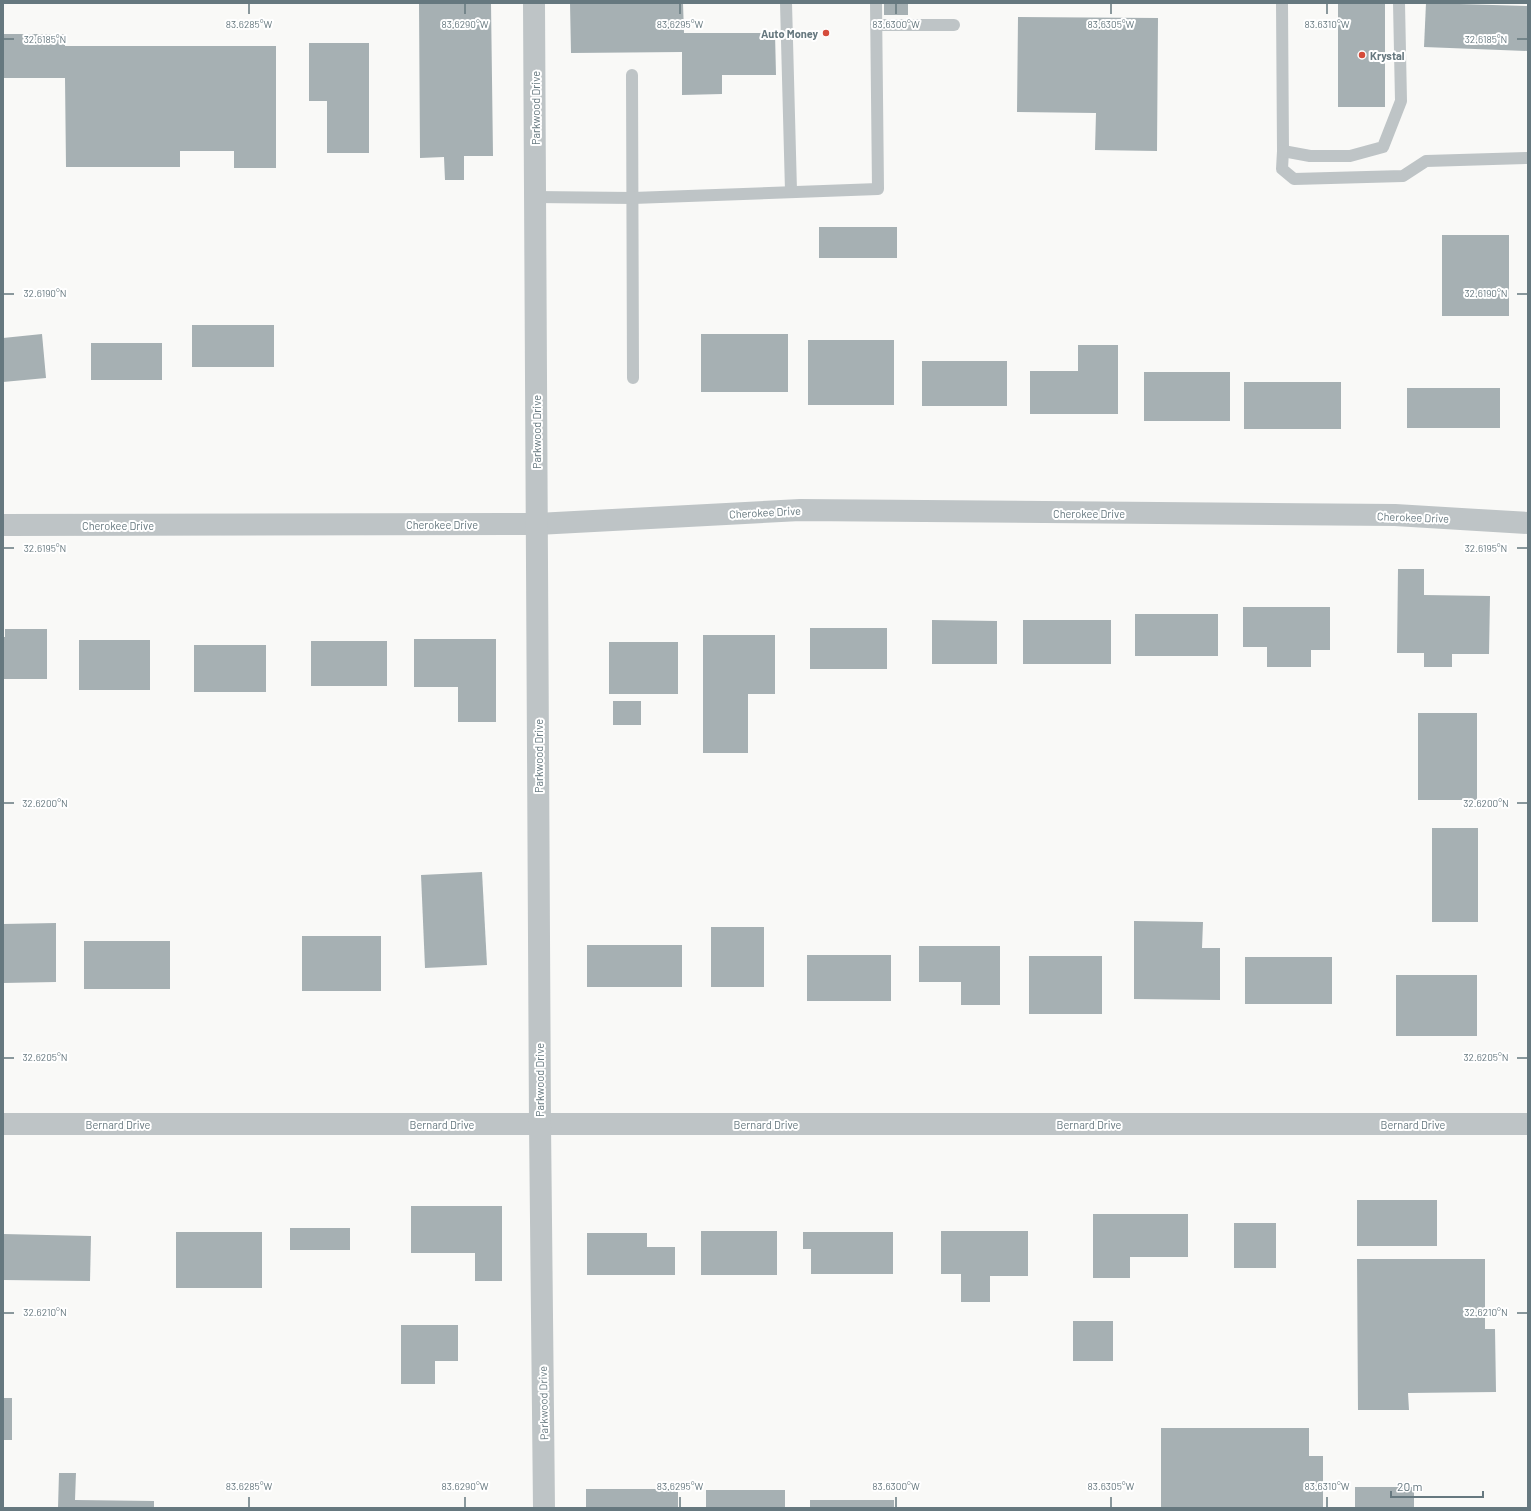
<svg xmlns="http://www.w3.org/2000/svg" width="1531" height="1511" viewBox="0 0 1531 1511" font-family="Barlow,sans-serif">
<rect width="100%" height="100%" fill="#f9f9f7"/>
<g fill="#a6b0b3">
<polygon points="419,3 491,3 493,156 464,156 464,180 445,180 444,157 420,158"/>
<polygon points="570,3 683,3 684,33 775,33 776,75 722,75 722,94 682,95 682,52 571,53"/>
<rect x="884" y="3" width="24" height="12"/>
<rect x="1338" y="3" width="47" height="104"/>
<polygon points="1426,3 1528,6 1528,51 1424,47"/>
<polygon points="1018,17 1158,18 1157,151 1095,150 1096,113 1017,112"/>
<polygon points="3,34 65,34 65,46 276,46 276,168 234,168 234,151 180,151 180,167 66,167 65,78 3,78"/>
<polygon points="309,43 369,43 369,153 327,153 327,101 309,101"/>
<rect x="819" y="227" width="78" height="31"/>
<rect x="1442" y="235" width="67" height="81"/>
<rect x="192" y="325" width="82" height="42"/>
<polygon points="42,334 46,378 3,382 3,338"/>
<rect x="701" y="334" width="87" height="58"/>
<rect x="808" y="340" width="86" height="65"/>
<rect x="91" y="343" width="71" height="37"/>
<polygon points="1078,345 1118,345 1118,414 1030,414 1030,371 1078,371"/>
<rect x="922" y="361" width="85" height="45"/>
<rect x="1144" y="372" width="86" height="49"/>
<rect x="1244" y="382" width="97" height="47"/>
<rect x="1407" y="388" width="93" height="40"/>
<polygon points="1398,569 1424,569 1424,595 1490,596 1489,654 1452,654 1452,667 1424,667 1424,653 1397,653"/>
<polygon points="1243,607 1330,607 1330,650 1311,650 1311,667 1267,667 1267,647 1243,647"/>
<rect x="1135" y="614" width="83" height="42"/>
<polygon points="932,620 997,621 997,664 932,664"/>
<rect x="1023" y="620" width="88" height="44"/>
<rect x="810" y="628" width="77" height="41"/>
<polygon points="5,629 47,629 47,679 3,679 3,637 5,637"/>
<polygon points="703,635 775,635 775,694 748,694 748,753 703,753"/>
<polygon points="414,639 496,639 496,722 458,722 458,687 414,687"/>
<rect x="79" y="640" width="71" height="50"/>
<rect x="311" y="641" width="76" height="45"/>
<rect x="609" y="642" width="69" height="52"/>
<rect x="194" y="645" width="72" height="47"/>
<rect x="613" y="701" width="28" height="24"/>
<rect x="1418" y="713" width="59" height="87"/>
<rect x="1432" y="828" width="46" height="94"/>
<polygon points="482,872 487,965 425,968 421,875"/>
<polygon points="1134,921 1203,922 1202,948 1220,948 1220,1000 1134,999"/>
<polygon points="56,923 56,982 3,983 3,924"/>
<rect x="711" y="927" width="53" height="60"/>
<rect x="302" y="936" width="79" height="55"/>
<rect x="84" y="941" width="86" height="48"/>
<rect x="587" y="945" width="95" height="42"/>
<polygon points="919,946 1000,946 1000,1005 961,1005 961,982 919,982"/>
<rect x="807" y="955" width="84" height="46"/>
<rect x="1029" y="956" width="73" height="58"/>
<rect x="1245" y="957" width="87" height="47"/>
<rect x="1396" y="975" width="81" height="61"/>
<rect x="1357" y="1200" width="80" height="46"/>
<polygon points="411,1206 502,1206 502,1281 475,1281 475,1253 411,1253"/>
<polygon points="1093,1214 1188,1214 1188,1257 1130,1257 1130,1278 1093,1278"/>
<rect x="1234" y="1223" width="42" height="45"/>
<rect x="290" y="1228" width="60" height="22"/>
<rect x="701" y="1231" width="76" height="44"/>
<polygon points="941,1231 1028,1231 1028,1276 990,1276 990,1302 961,1302 961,1274 941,1274"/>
<rect x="176" y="1232" width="86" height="56"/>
<polygon points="803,1232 893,1232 893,1274 811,1274 811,1249 803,1249"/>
<polygon points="587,1233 647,1233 647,1247 675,1247 675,1275 587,1275"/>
<polygon points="3,1234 91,1236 90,1281 3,1280"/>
<polygon points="1357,1259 1485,1259 1485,1329 1495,1329 1496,1392 1408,1393 1409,1410 1358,1410"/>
<rect x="1073" y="1321" width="40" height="40"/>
<polygon points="401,1325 458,1325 458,1361 435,1361 435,1384 401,1384"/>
<rect x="3" y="1398" width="9" height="42"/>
<polygon points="1161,1428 1309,1428 1309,1456 1323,1456 1323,1508 1161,1508"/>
<polygon points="59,1473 76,1473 75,1500 154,1501 154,1508 58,1508"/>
<rect x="1355" y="1487" width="59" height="21"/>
<rect x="586" y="1489" width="92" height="19"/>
<rect x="706" y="1490" width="79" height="18"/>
<rect x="810" y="1500" width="84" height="8"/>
</g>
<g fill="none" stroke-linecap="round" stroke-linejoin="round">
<g stroke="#bec4c6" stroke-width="12">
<polyline points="786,3 791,191"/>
<polyline points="1282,3 1283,151 1282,169 1294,179 1403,176 1426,161 1528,158"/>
<polyline points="876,25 954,25"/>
<polyline points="632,75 633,378"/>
<polyline points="1283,151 1310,156 1350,156 1383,147 1401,101 1399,3"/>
<polyline points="535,197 633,198 878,189 876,3"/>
</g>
<g stroke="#bec4c6" stroke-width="22">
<polyline points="3,525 537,524 800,510 1395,515 1528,523"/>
<polyline points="3,1124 1528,1124"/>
</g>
<polyline stroke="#bec4c6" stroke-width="22" points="534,3 540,1124 544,1508"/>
</g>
<path fill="none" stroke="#66787f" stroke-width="1.5" d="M 249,4 L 249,14M 465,4 L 465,14M 680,4 L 680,14M 896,4 L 896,14M 1111,4 L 1111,14M 1327,4 L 1327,14M 4,39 L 14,39M 1517,39 L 1527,39M 4,294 L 14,294M 1517,294 L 1527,294M 4,548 L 14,548M 1517,548 L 1527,548M 4,803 L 14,803M 1517,803 L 1527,803M 4,1058 L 14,1058M 1517,1058 L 1527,1058M 4,1313 L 14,1313M 1517,1313 L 1527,1313M 249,1497 L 249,1507M 465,1497 L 465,1507M 680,1497 L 680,1507M 896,1497 L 896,1507M 1111,1497 L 1111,1507M 1327,1497 L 1327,1507"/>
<g fill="#d54c3b" stroke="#fff" stroke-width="1.5">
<circle cx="826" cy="33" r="4"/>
<circle cx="1362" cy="55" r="4"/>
</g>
<g text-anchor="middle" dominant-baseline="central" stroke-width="4" stroke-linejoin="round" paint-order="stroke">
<g font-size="11" font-weight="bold" fill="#66787f" stroke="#fff" text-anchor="end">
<text x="818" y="33">Auto Money</text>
<text x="1370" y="55" text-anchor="start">Krystal</text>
</g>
<g font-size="11" fill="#66787f" stroke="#fff">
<text transform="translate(535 108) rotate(-90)">Parkwood Drive</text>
<text transform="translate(536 432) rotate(-90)">Parkwood Drive</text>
<text transform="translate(765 512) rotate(-3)">Cherokee Drive</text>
<text x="1089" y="513">Cherokee Drive</text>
<text transform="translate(1413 517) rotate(2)">Cherokee Drive</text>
<text x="442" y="524">Cherokee Drive</text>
<text x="118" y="525">Cherokee Drive</text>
<text transform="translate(538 756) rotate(-90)">Parkwood Drive</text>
<text transform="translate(539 1080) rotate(-90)">Parkwood Drive</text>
<text x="118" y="1124">Bernard Drive</text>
<text x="442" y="1124">Bernard Drive</text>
<text x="766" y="1124">Bernard Drive</text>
<text x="1089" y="1124">Bernard Drive</text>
<text x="1413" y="1124">Bernard Drive</text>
<text transform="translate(543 1403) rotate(-91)">Parkwood Drive</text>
</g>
</g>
<g font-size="10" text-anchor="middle" fill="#66787f" stroke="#fff" stroke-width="4" stroke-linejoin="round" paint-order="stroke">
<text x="249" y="28">83.6285°W</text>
<text x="465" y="28">83.6290°W</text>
<text x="680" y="28">83.6295°W</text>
<text x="896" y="28">83.6300°W</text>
<text x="1111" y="28">83.6305°W</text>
<text x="1327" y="28">83.6310°W</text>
<text x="1486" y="43">32.6185°N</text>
<text x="45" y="43">32.6185°N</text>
<text x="1486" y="297">32.6190°N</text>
<text x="45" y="297">32.6190°N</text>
<text x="1486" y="552">32.6195°N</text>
<text x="45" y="552">32.6195°N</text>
<text x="1486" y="807">32.6200°N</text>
<text x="45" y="807">32.6200°N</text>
<text x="1486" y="1061">32.6205°N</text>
<text x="45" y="1061">32.6205°N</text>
<text x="1486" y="1316">32.6210°N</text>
<text x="45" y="1316">32.6210°N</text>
<text x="249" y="1490">83.6285°W</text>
<text x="465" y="1490">83.6290°W</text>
<text x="680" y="1490">83.6295°W</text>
<text x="896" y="1490">83.6300°W</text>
<text x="1111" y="1490">83.6305°W</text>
<text x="1327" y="1490">83.6310°W</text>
</g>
<rect width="1531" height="1511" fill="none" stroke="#66787f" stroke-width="8"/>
<path d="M1391 1491v6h92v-6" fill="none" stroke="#66787f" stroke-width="2"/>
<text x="1397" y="1491" font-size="12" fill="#66787f" stroke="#ffffff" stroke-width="3" paint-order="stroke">20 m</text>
</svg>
